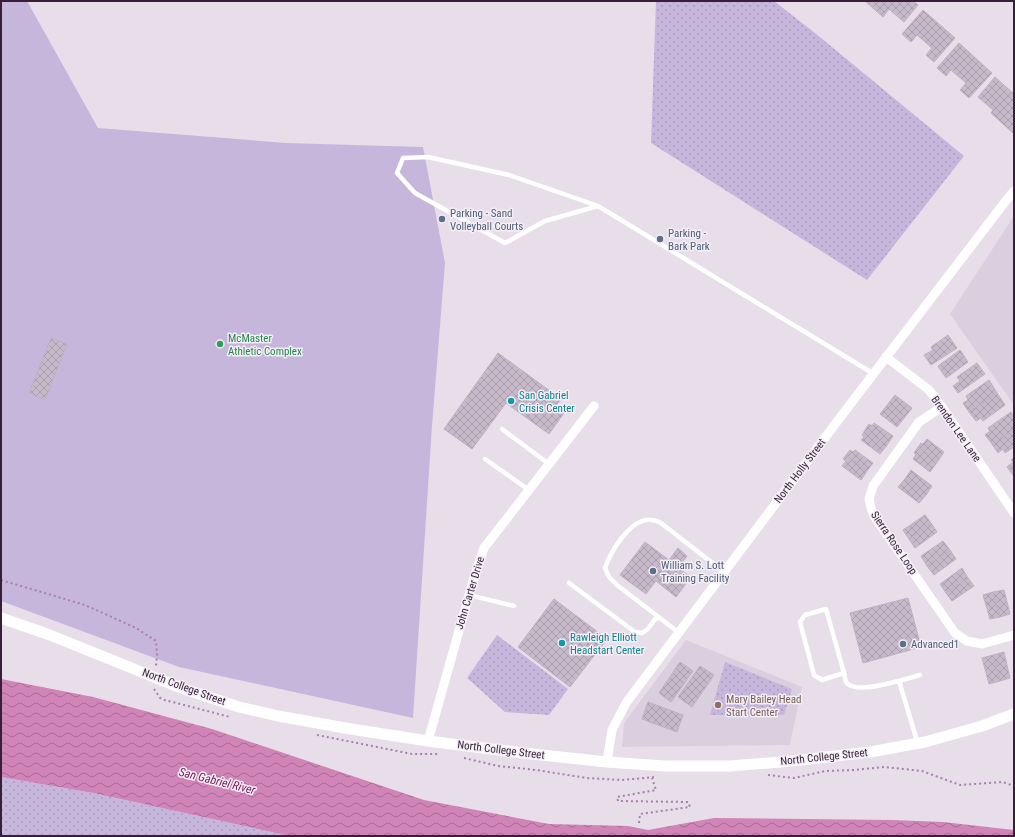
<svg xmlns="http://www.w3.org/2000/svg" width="1015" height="837" viewBox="0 0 1015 837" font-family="'Roboto Condensed',sans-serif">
<defs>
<pattern id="grass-dots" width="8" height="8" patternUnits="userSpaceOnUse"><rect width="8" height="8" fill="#c7b6dc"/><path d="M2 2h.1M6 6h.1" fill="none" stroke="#ac9cbe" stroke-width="1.8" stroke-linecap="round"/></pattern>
<pattern id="water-waves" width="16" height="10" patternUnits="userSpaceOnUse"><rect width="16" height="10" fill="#d084b7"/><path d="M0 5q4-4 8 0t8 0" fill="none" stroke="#aa6b96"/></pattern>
<pattern id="building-cross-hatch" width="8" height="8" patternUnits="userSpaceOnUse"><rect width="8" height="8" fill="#c6baca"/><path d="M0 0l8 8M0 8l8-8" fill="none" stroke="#ab9fae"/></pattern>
</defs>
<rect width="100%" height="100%" fill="#e7deea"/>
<g fill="#dacfde">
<polygon points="1014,216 1014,405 950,314"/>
<polygon points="686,640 802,687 790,745 622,747 624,723"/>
</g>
<g fill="url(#grass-dots)">
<polygon points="656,1 774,1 815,33 964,156 867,280 651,143"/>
<polygon points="497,635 568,689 549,715 505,712 467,678"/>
<polygon points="725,662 792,689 784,715 710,715"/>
<polygon points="1,777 93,793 290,836 1,836"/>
</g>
<polygon fill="#c7b6dc" points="1,1 27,1 98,128 286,143 423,147 445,263 432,426 413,718 179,667 1,601"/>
<polygon fill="url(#water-waves)" points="1,679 93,697 212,729 424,800 549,824 628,826 648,830 714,818 892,820 943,822 1014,830 1014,836 290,836 93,793 1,777"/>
<g fill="url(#building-cross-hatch)" stroke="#bfb0c3">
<polygon points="865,1 913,1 918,5 904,22 889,9 883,17"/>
<polygon points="923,10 955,38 934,62 926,55 932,48 917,35 911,42 902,34"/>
<polygon points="959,43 992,73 969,98 960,90 966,83 951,70 946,76 937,68"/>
<polygon points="995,77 1014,94 1014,134 991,113 993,110 978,97"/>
<polygon points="948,335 957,348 931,365 924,355 933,350 931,347"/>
<polygon points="51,338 67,344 45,400 29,393"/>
<polygon points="960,350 968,362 946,378 938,366"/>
<polygon points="498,353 561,399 555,407 564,413 549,434 506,403 472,449 444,429"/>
<polygon points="977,363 985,374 958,393 953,386 960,381 957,377"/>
<polygon points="989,380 997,393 969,412 963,403 968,400 966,396"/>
<polygon points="997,393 1005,405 983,421 981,418 976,421 969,412"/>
<polygon points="895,395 912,408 905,417 888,404"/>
<polygon points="888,404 905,417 897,427 880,414"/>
<polygon points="1011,412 1014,417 1014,429 992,444 985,435 990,431 988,428"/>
<polygon points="874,423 893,436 887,445 865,430 869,424 872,426"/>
<polygon points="1014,429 1014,447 1005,453 1003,449 998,453 992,444"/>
<polygon points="865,430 887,445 880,454 861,440 864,437 862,435"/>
<polygon points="927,439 944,452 938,461 918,447 921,443 923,444"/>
<polygon points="918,447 938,461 930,472 913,459 916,454 914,453"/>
<polygon points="850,450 853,452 855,450 873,463 867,471 846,455"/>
<polygon points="846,455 867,471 861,480 842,466 846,461 843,459"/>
<polygon points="1014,457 1014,474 1013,475 1007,467 1013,462 1011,460"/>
<polygon points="911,470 932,486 926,495 905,479"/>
<polygon points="905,479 926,495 919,503 898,487"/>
<polygon points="925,515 931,523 909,539 903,530"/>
<polygon points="931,523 937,532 915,548 909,539"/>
<polygon points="943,541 950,550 927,566 921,556"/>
<polygon points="645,542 669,560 678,548 687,556 678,568 691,577 676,597 656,581 646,594 620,575"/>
<polygon points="950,550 956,559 934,575 927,566"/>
<polygon points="962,568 968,578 946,593 940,584"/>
<polygon points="968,578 974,586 952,601 946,593"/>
<polygon points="1004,590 1010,614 1000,617 993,592"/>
<polygon points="993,592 1000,617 990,619 983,595"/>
<polygon points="908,598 921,647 863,663 850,613"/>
<polygon points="554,599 607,639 570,687 518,647"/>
<polygon points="1004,652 1010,678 1000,681 993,655"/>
<polygon points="993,655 1000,681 989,684 982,658"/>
<polygon points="680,662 693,671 671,702 659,693"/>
<polygon points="700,666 714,675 692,707 678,697"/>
<polygon points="648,702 683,715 677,732 642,719"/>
</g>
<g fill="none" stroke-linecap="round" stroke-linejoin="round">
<g stroke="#a77eae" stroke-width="2" stroke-dasharray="2 3" stroke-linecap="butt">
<polyline points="1,580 85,605 136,628 156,641 157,654 156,666"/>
<polyline points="154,689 161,699 230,717"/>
<polyline points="317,735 412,754 438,754"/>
<polyline points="464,758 498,766 536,770 587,778 622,780 656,777"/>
<polyline points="768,775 794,778 825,771 854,770 885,767 922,771 960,785 1003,782 1014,786"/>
<polyline points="639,823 640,814 690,807 688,802 618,801 617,797 656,790 652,778"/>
<polyline points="1,836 2,836"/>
</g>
<g stroke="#fff" stroke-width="4.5">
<polyline points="598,206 545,221 505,243 415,193 397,173 403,158 428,157 509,175 598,206 874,374"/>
<polyline points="502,429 549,464"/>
<polyline points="485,459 529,490"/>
<polyline points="569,583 635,632 642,633 648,629 655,619 660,618 679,633"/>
<polyline points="469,595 514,606"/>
<path d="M 660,618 L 617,585 L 609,577 L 605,568 C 611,551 631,517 652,520 C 655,520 659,522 661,523 L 724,572"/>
<path d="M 844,673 L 822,680 L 814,675 L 800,622 L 805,615 L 826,609 L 844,673 C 845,675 845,680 846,682 C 854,694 888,683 899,681 L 918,744"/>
<polyline points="899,681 920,675"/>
</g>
<g stroke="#fff" stroke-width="9">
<polyline points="886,357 929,390 942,407 1014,513"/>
<polyline points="942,407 919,422 873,486 869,499 871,508 874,516 955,633 967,641 982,644 1014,635"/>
<polyline points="428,741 473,581 484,548 594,406"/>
<polyline points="607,762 612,730 626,703 842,415 1008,198 1014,191"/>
</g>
<polyline stroke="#fff" stroke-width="11" points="1,618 50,635 181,688 239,707 278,716 351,729 428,741 523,753 607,762 664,766 730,766 792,761 870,752 925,742 982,726 1014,714"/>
</g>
<g fill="#5c6f8a" stroke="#f4eef7" stroke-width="1.5">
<circle cx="442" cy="219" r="4"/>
<circle cx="660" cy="239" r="4"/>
<circle cx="653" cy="571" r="4"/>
<circle cx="903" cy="644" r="4"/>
</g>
<circle fill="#2e9e5b" stroke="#f4eef7" stroke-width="1.5" cx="220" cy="344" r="4"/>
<g fill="#0f9aa8" stroke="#f4eef7" stroke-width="1.5">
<circle cx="511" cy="401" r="4"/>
<circle cx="562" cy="643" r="4"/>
</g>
<circle fill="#8d6e63" stroke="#f4eef7" stroke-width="1.5" cx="718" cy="705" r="4"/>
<g text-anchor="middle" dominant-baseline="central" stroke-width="3" stroke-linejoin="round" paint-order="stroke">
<g font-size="11" fill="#4e5e75" stroke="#f4eef7" text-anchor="start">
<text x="450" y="213">Parking - Sand<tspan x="450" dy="13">Volleyball Courts</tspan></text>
<text x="668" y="233">Parking -<tspan x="668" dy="13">Bark Park</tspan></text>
<text x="661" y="565">William S. Lott<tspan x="661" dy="13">Training Facility</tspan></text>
<text x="911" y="644">Advanced1</text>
</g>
<g font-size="11" fill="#27864d" stroke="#f4eef7" text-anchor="start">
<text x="228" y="338">McMaster<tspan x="228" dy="13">Athletic Complex</tspan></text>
</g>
<g font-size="11" fill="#0d838f" stroke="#f4eef7" text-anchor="start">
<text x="519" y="395">San Gabriel<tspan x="519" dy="13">Crisis Center</tspan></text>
<text x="570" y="637">Rawleigh Elliott<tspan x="570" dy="13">Headstart Center</tspan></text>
</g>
<g font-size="11" fill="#371f39" stroke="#f4eef7">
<text transform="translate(956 429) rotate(55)">Brendon Lee Lane</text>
<text transform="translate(800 471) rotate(-53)">North Holly Street</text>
<text transform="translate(894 543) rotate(56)">Sierra Rose Loop</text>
<text transform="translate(470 593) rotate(-73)">John Carter Drive</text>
<text transform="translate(184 687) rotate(20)">North College Street</text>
<text transform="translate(501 750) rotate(7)">North College Street</text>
<text transform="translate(824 757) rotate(-6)">North College Street</text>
</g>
<g font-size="11" fill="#785e54" stroke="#f4eef7" text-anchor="start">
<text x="726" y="699">Mary Bailey Head<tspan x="726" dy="13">Start Center</tspan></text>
</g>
<g font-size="12" font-style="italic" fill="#751956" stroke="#f4eef7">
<text transform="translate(217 781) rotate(14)">San Gabriel River</text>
</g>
</g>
<rect width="1015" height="837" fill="none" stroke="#371f39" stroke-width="4"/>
</svg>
